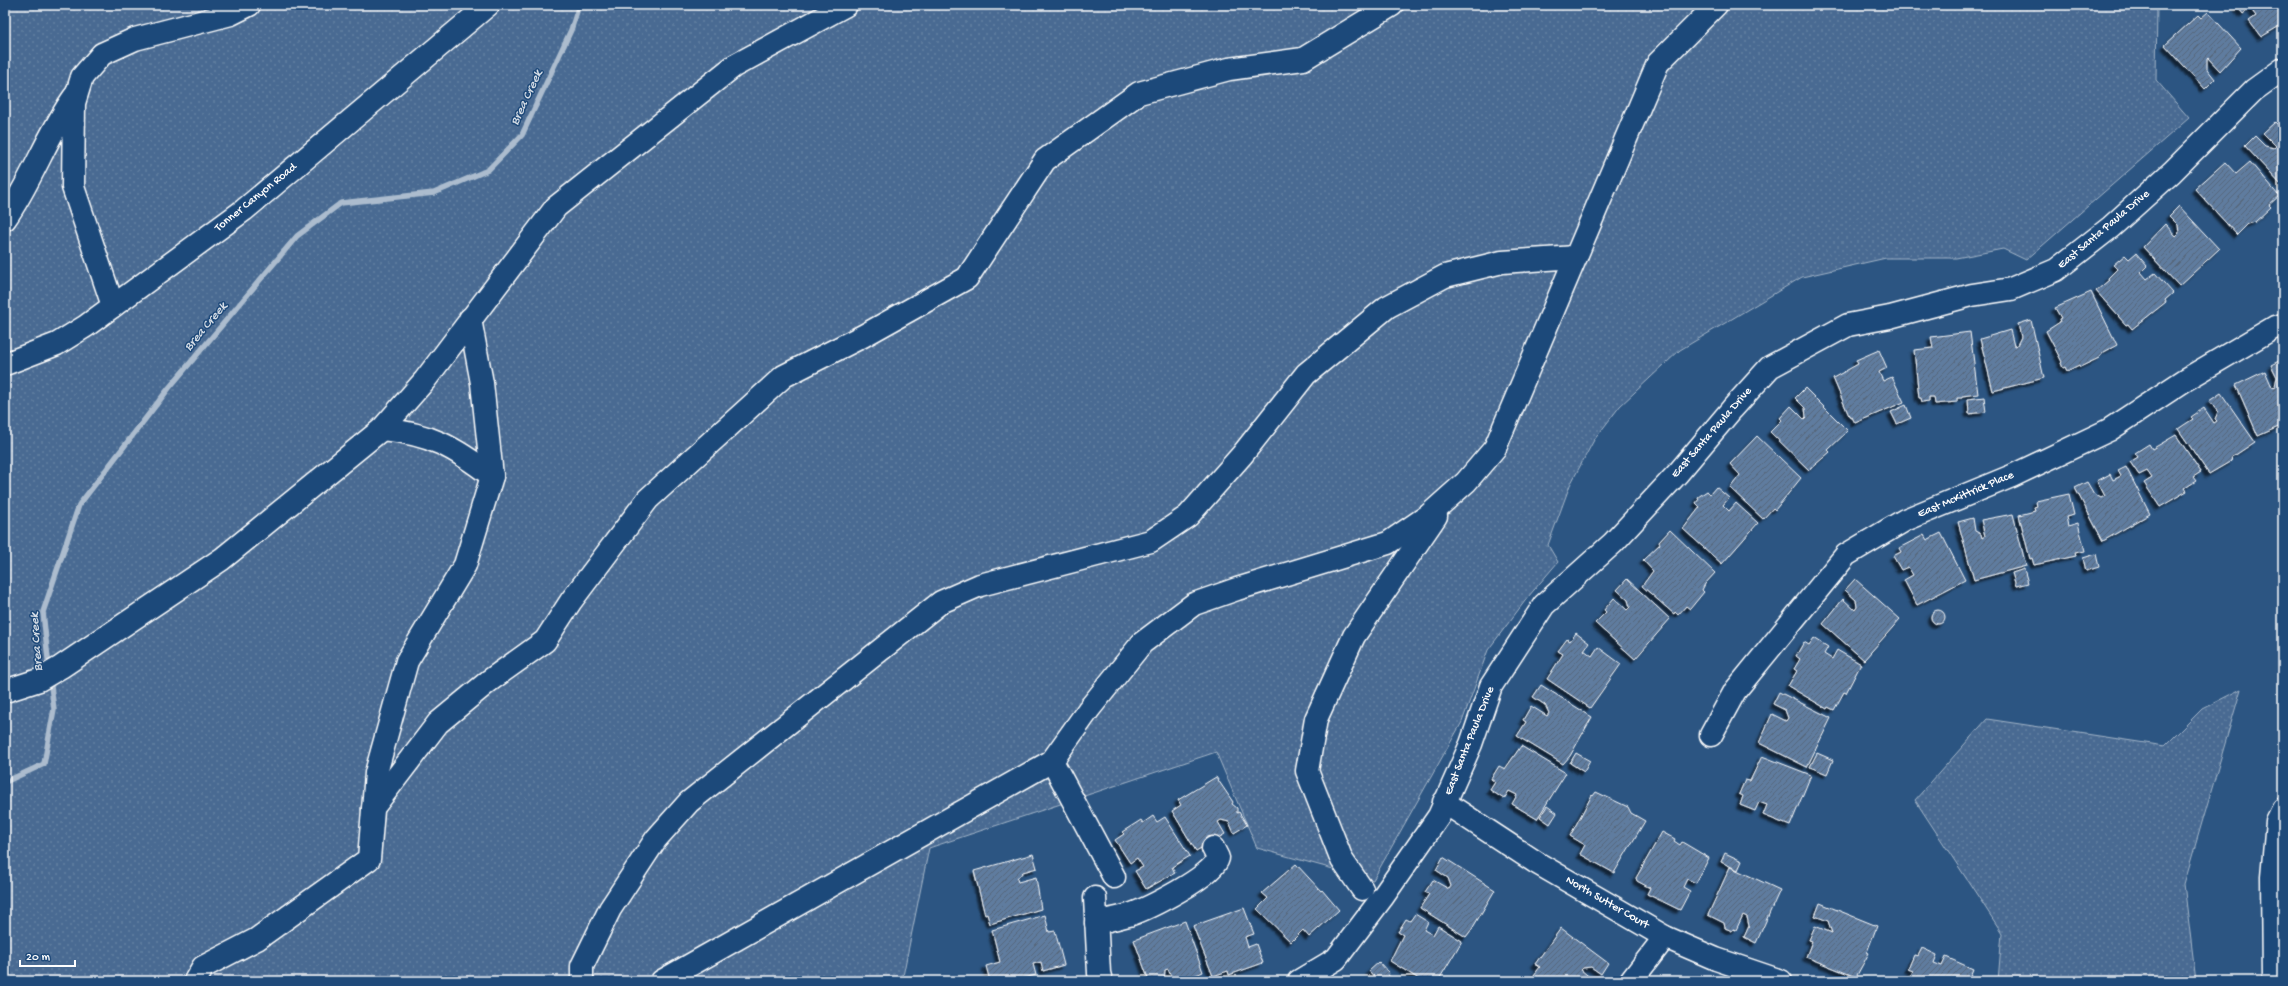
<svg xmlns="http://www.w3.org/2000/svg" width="2288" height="986" viewBox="0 0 2288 986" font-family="'Gochi Hand',sans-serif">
<defs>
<pattern id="grass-dots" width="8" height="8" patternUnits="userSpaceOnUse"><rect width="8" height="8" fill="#486b92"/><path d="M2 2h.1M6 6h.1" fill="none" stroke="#6381a2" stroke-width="1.8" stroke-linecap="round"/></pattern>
<pattern id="building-hatch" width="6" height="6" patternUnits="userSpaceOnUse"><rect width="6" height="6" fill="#5e7c9f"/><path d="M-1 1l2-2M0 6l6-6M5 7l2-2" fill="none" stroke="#56667a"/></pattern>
<filter id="shadow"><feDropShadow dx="-3.5" dy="3.5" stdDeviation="1" flood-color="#0009"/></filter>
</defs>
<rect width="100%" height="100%" fill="#2c5582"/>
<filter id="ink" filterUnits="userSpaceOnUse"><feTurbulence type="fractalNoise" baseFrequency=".025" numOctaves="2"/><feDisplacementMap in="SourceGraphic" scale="8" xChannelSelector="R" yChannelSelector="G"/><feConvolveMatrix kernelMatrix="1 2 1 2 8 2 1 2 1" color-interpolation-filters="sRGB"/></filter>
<g filter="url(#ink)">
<g fill="url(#grass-dots)" stroke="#a4b5c8">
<polygon points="5,5 2157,5 2156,80 2189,118 2026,260 2003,249 1956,258 1886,258 1802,277 1680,350 1620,406 1594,440 1570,485 1548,545 1558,562 1528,597 1488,650 1462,722 1373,880 1257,848 1216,752 929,848 902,981 5,981"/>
<polygon points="2241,689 2184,884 2196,981 1998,981 2002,933 1915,800 1987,719 2165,746 2202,709"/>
</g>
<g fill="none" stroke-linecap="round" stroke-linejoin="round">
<g stroke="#acbcce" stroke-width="5.5">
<polyline points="49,668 43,612 79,505 169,388 297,236 341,203 434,193 488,170 522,135 571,30 579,5"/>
<polyline points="5,782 44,764 54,709 50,679"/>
</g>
</g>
<g fill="url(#building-hatch)" stroke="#fff" filter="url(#shadow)">
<polygon points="2236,5 2283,5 2283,24 2261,37 2249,21 2256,16 2250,8 2243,14"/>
<polygon points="2208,12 2241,48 2220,71 2208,58 2207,59 2207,69 2215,79 2205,89 2165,45 2198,15 2201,18"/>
<polygon points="2275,122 2281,128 2283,126 2283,187 2245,146 2255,136 2265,146 2274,148 2276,146 2263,133"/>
<polygon points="2225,162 2236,174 2250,162 2279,196 2269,205 2271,207 2255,222 2248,224 2237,235 2195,189"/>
<polygon points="2179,206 2219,249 2179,286 2143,247 2165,224 2176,236 2179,233 2178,225 2169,216"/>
<polygon points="2136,253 2147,266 2141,272 2147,279 2155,273 2173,293 2165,300 2166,302 2132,329 2128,324 2126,325 2096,291 2109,280 2108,278 2117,269 2113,265 2125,255 2129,259"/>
<polygon points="2091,292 2117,345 2104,352 2099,358 2080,367 2079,365 2067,371 2065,367 2063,368 2061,363 2062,362 2046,331 2060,322 2059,319 2061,318 2055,308"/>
<polygon points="2031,320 2044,378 1993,391 1980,339 2010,330 2014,346 2017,345 2021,337 2018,324"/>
<polygon points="1970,332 1978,394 1962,396 1962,398 1957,398 1957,402 1935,404 1934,397 1929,397 1929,401 1922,402 1921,398 1919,398 1914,350 1933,348 1931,337"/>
<polygon points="1879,350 1887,368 1879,372 1883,381 1892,377 1904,402 1855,423 1852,417 1850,418 1833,378 1858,364 1856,360"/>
<polygon points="2283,359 2283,425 2258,436 2236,385 2265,371 2272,387 2275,386 2277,377 2271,365"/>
<polygon points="1805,388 1848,431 1828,450 1830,452 1809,470 1770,432 1782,420 1780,418 1791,406 1804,419 1806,417 1805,408 1795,398"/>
<polygon points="2221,393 2255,442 2231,458 2233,460 2209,474 2178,429 2193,419 2191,417 2204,408 2214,423 2217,421 2215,419 2218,412 2209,401"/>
<polygon points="1984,397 1986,412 1969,414 1968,399"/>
<polygon points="1906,405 1911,418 1897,424 1891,412"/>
<polygon points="2176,435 2201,472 2193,477 2196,481 2185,488 2187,491 2160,507 2144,483 2152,478 2147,471 2139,475 2130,462 2138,457 2135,453 2149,444 2152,449"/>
<polygon points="1757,436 1801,478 1775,510 1773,508 1763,519 1730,488 1740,475 1730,464"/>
<polygon points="2126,467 2150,514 2103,541 2075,488 2087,482 2094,494 2101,498 2105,496 2097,481 2110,474 2113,480 2121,476 2118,471"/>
<polygon points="1716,487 1729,498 1723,505 1729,511 1736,503 1758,523 1722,564 1683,529 1700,507 1696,503 1699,499 1698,497 1707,491 1710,494"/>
<polygon points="2069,494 2074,515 2066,517 2068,526 2078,523 2085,551 2075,553 2076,556 2034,565 2032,558 2030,559 2019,515 2035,511 2034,508 2037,507 2036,501"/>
<polygon points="2013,514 2026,566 1974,580 1958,522 1973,518 1975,531 1981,534 1982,538 1985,536 1981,520"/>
<polygon points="1670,530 1715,573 1705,584 1702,590 1704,592 1690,609 1686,606 1678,615 1675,612 1674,614 1642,586 1653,571 1643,560 1660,544 1659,542"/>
<polygon points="1941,533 1965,580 1917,605 1904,580 1913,575 1908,567 1901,570 1893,556 1901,552 1899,548 1924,535 1927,540"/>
<polygon points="2096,554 2099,567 2086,571 2083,558"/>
<polygon points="2024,569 2028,583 2016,586 2012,573"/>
<polygon points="1627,579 1670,619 1635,659 1595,623 1606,612 1604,610 1614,598 1627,610 1630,607 1628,600 1617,590"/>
<polygon points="1855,579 1900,619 1864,660 1823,624 1843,599 1855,610 1857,607 1856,600 1845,590"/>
<circle cx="1938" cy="617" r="7"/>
<polygon points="1576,633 1589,643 1584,650 1592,656 1598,647 1621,664 1590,708 1547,679 1563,654 1558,651 1567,639 1570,641"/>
<polygon points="1814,638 1828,647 1824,654 1832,659 1837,650 1861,664 1846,693 1844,692 1834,710 1828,707 1827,709 1788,686 1797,671 1794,669 1800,659 1796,656 1804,642 1809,645"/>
<polygon points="1541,685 1592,717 1570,756 1563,764 1517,736 1526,722 1523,720 1531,706 1547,716 1549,713 1545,705 1533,697"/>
<polygon points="1779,692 1831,718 1807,767 1759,743 1772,714 1786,721 1788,718 1785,710 1773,704"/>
<polygon points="1521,746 1566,773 1537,819 1512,804 1517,795 1509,791 1504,799 1490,790 1495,782 1491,779 1499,766 1505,769"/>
<polygon points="1576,753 1590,761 1584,772 1570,763"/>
<polygon points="1817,753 1833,760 1827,774 1810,767"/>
<polygon points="1762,756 1811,775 1790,826 1763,815 1767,805 1759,802 1755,811 1740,805 1743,796 1739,794 1745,780 1750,781"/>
<polygon points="1216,777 1233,802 1232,804 1237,808 1237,813 1239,812 1247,825 1234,833 1229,822 1221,820 1218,822 1225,834 1196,851 1172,811 1181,805 1178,800"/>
<polygon points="1596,792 1628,807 1631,813 1645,821 1614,873 1580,854 1585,845 1570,836 1592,795 1593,796"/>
<polygon points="1547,806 1557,813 1550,824 1540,817"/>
<polygon points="1153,816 1157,822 1165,817 1190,856 1172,867 1175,873 1146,889 1135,871 1143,867 1137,858 1130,863 1115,840 1124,834 1122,832 1141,820 1143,823"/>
<polygon points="1662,832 1675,839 1674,841 1680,845 1682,842 1709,858 1696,883 1687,879 1683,887 1690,891 1680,910 1647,894 1650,888 1637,881 1636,878"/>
<polygon points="1725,853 1742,861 1738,870 1721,862"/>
<polygon points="1033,854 1037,868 1023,872 1017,879 1018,882 1036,877 1041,909 990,924 987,914 985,915 974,871"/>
<polygon points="1443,857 1495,890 1472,929 1466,937 1420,908 1429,894 1425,892 1433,880 1449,889 1451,886 1448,878 1436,870"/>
<polygon points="1296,864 1321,891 1322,890 1339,910 1309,937 1303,930 1291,942 1257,909 1268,898 1262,893"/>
<polygon points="1730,867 1780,890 1756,943 1744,937 1749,926 1747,917 1743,915 1736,930 1733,929 1732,931 1725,928 1724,923 1708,915"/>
<polygon points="1820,903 1877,926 1867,952 1869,953 1856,977 1806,957 1812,941 1809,940 1815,926 1832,933 1828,921 1815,916"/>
<polygon points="1244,908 1254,934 1245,937 1248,947 1256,944 1263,963 1229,975 1228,971 1213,976 1193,926"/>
<polygon points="1415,914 1428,922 1424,930 1433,935 1438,926 1462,941 1438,981 1422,981 1390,961 1403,935 1398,932 1406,919 1410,921"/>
<polygon points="1045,915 1049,932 1055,931 1064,965 1043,971 1041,962 1033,964 1036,975 1013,981 990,981 986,966 1000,962 992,930"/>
<polygon points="1185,921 1203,972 1182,981 1173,981 1168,969 1165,970 1164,981 1149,981 1134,940"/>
<polygon points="1561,928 1608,963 1601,974 1591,967 1583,968 1581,970 1592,979 1591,981 1541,981 1534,975 1540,967 1535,964"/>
<polygon points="1922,948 1937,955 1934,963 1942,966 1946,957 1973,969 1968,981 1908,981 1913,971 1908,969 1914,955 1918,956"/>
<polygon points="1379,962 1389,973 1388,975 1395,981 1378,981 1369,971"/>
</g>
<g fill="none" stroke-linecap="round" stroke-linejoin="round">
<g stroke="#fff" stroke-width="25">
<g id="minor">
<path d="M 5,219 C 32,181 47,135 74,97"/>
<polyline points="113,306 73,187 74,103 82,77 102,54 135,39 231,14 249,5"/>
<polyline points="5,364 57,344 86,326 244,210 488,5"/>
<path d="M 382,429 C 431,434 454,447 492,476"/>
<polyline points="5,691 39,680 61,667 222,559 382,429 425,380 556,207 734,66 846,5"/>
<polyline points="1711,735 1735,691 1846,555 1905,520 2012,476 2109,430 2185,380 2275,327 2283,325"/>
<polyline points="1052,761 1114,877"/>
<polyline points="1444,802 1537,863 1665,937 1716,959 1781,981"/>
<polyline points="373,808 438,723 489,681 545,641 571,601 648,499 784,376 863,336 967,278 1045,160 1139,93 1229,69 1303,59 1392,5"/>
<polyline points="1362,889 1342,860 1307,771 1316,719 1354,636 1436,516"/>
<polyline points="1095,898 1099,973 1101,981"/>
<path d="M 1096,923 C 1107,920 1118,918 1129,915 C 1147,909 1214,876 1218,858 L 1213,848"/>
<polyline points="195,981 203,967 257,939 369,859 376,773 407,661 465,565 492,476 482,383 470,319"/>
<polyline points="582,981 582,966 610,909 656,839 689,802 941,602 980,585 1151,541 1188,516 1242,455 1306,374 1387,307 1445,276 1502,262 1576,257"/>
<polyline points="662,981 1052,761 1089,709 1142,643 1194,604 1237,589 1388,543 1429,515 1448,498 1466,482 1495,448 1658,63 1716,5"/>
<polyline points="1299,981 1336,959 1382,898 1439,816 1471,744 1491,686 1544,605 1613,543 1678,473 1732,409 1770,367 1848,325 1890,317 1972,295 2011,289 2056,270 2111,227 2172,172 2254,90 2283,69"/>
<polyline points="1631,981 1665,937"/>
<polyline points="2273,981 2272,877 2277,821 2283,809"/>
</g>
</g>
<use href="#minor" stroke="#1f4a7a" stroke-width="22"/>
</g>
</g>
<g text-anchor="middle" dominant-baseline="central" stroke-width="3" stroke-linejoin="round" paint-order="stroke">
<g font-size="12" fill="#fff" stroke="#1f4a7a">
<text transform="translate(256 198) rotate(-39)">Tonner Canyon Road</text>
<text transform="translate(2104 230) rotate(-40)">East Santa Paula Drive</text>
<text transform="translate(1712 433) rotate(-49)">East Santa Paula Drive</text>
<text transform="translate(1966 495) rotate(-23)">East McKittrick Place</text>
<text transform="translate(1470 741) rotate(-68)">East Santa Paula Drive</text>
<text transform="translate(1607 903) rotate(30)">North Sutter Court</text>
</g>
<g font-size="13" font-style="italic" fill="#d5dde6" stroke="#1f4a7a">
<text transform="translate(527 98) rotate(-65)">Brea Creek</text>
<text transform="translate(206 327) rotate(-50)">Brea Creek</text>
<text transform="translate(37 642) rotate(-94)">Brea Creek</text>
</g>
</g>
<rect width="2288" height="986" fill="none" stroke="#1f4a7a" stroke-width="20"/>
<rect x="10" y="10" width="2268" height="966" fill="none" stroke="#fff" stroke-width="1.5" filter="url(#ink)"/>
<path d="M20 960v6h55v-6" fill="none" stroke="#ffffff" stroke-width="2"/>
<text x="26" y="960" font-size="12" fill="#ffffff" stroke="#1f4a7a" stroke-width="3" paint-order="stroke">20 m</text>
</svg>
